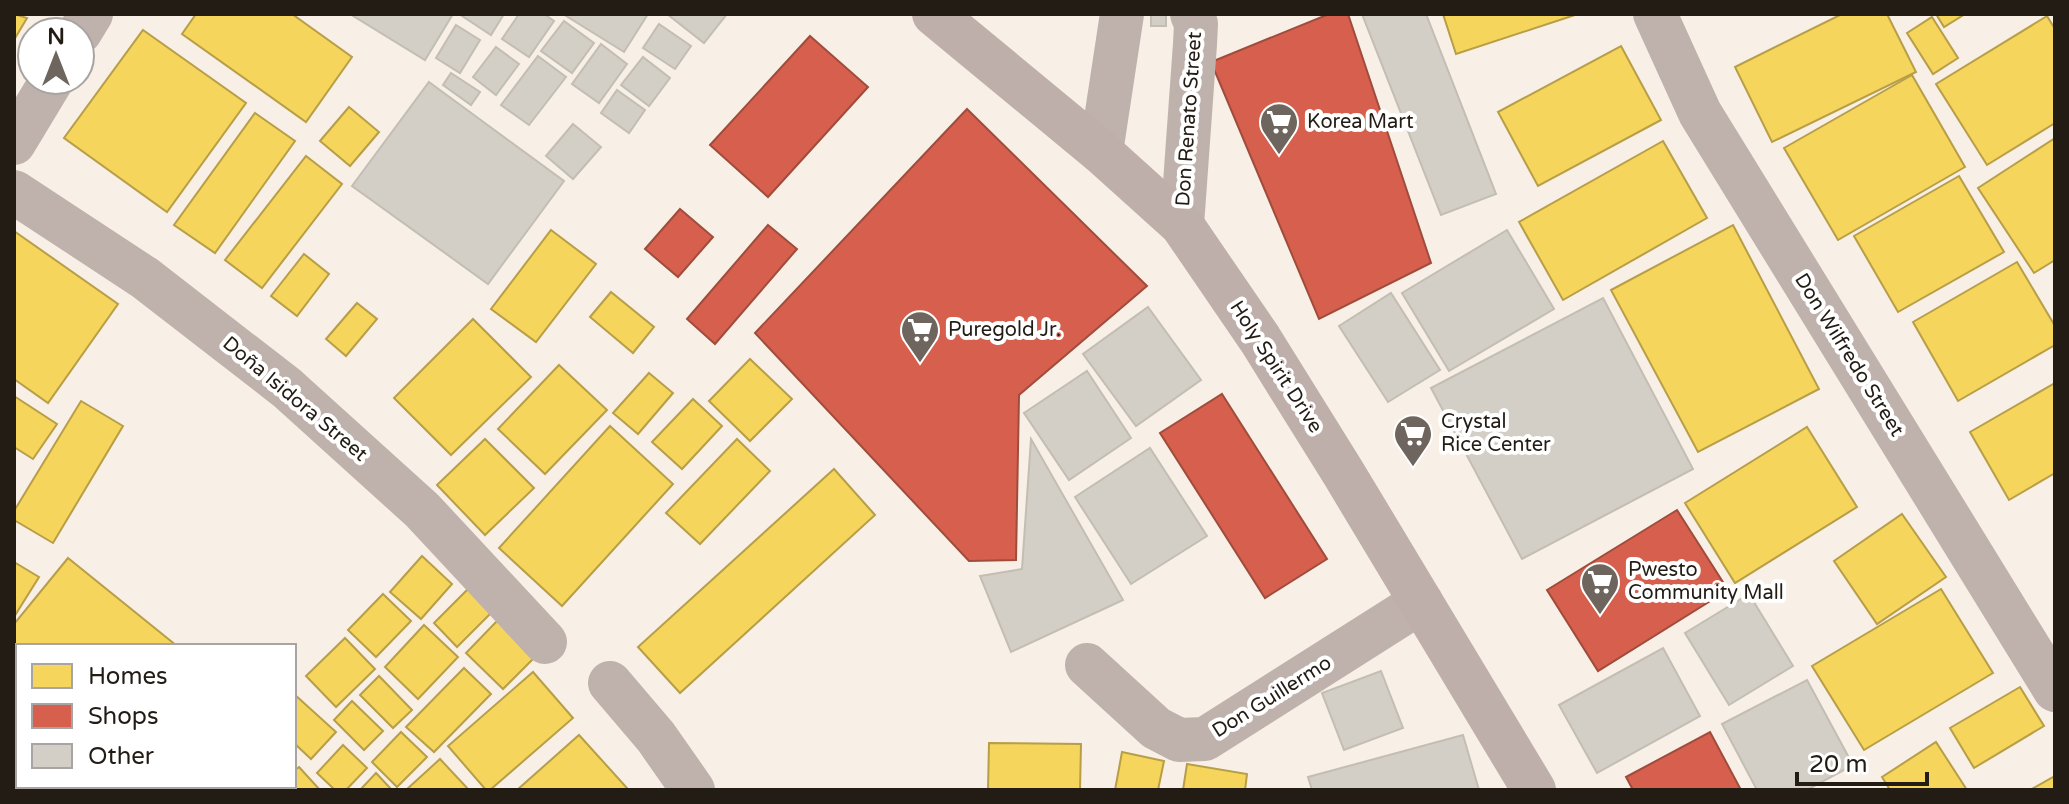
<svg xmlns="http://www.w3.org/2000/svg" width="2069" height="804" viewBox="0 0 2069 804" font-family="'Varela Round',sans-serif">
<rect width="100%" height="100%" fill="#f8efe6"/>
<g fill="#f6d55c" stroke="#b79e47" stroke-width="2">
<polygon points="14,14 27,18 14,40"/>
<polygon points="196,14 292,14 352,57 306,122 182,34"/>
<polygon points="1443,14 1578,14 1456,54"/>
<polygon points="1842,14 1887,14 1916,72 1772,142 1735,67"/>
<polygon points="1936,14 1965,14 1944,27"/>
<polygon points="2047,16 2055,29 2055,123 1987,165 1936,84"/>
<polygon points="1932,17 1958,58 1933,74 1907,33"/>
<polygon points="143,30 246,103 167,212 64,138"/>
<polygon points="1621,46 1661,120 1538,186 1498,112"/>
<polygon points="1912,75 1965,167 1838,240 1784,148"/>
<polygon points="349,107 379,132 350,166 320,141"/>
<polygon points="255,113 295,141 215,253 174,225"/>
<polygon points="2055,138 2055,260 2034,273 1978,188"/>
<polygon points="1663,141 1707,218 1563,300 1519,222"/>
<polygon points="306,156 342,184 262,288 225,260"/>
<polygon points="1959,176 2004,252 1898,312 1854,236"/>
<polygon points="1733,225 1819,389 1698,452 1611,290"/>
<polygon points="551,230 596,264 536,342 491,309"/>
<polygon points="14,231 118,304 48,403 14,379"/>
<polygon points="304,254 329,274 297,316 271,296"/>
<polygon points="2017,262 2055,326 2055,345 1958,401 1913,322"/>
<polygon points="611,292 654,327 633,353 590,317"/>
<polygon points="357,303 377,319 346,356 326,339"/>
<polygon points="473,319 531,377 451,455 394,398"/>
<polygon points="750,359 792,399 750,441 709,401"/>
<polygon points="559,365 607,410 545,474 498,429"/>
<polygon points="649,373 673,393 638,434 613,413"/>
<polygon points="2055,383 2055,473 2009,500 1970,432"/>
<polygon points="14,396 57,424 33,459 14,447"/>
<polygon points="693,399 722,426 682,469 652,442"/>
<polygon points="81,401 123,426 53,543 14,520 14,511"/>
<polygon points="610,426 673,484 562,606 499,548"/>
<polygon points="1807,427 1857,507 1735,583 1685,503"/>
<polygon points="485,439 534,488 485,535 437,485"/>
<polygon points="737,439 770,471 700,544 666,513"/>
<polygon points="834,469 875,515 680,693 638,647"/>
<polygon points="1902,514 1946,577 1877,624 1834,561"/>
<polygon points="422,556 452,584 421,619 390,592"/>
<polygon points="68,558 177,646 18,646 18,681 14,678 14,624"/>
<polygon points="14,562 39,577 14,617"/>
<polygon points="470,587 494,610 457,647 434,623"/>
<polygon points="1941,589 1993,673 1864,750 1812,666"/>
<polygon points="383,594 411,621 376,657 348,630"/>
<polygon points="498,620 535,657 503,689 466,653"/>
<polygon points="424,625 458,657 418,699 385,667"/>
<polygon points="345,638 375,669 336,707 306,676"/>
<polygon points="464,668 491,694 434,752 406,727"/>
<polygon points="533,672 573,718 490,790 486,790 448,746"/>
<polygon points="379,676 412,710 393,728 360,695"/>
<polygon points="2020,687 2044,726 1974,768 1950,728"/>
<polygon points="14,693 18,697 18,759 14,755"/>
<polygon points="294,694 336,732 311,759 294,743"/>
<polygon points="352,701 383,731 364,750 334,720"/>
<polygon points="401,732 427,757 397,787 372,762"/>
<polygon points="579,735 627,788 624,790 517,790"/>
<polygon points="1936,742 1967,790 1890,790 1882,777"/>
<polygon points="989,743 1081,744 1080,790 988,790"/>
<polygon points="343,745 367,768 346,790 335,790 317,773"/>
<polygon points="1122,752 1164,761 1158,790 1115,790"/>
<polygon points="440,759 469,790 406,790"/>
<polygon points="1187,764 1247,774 1245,790 1183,790"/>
<polygon points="299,767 320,790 272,790 277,786 294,786 294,771"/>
<polygon points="376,773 392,790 360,790"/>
<polygon points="2055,776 2055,790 2030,790"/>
<polygon points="92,786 147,786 151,790 87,790"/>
<polygon points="165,786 259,786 255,790 169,790"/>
</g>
<g fill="#d6604d" stroke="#a04c3c" stroke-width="2">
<polygon points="1329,14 1348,14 1431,263 1319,319 1211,62"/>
<polygon points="810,36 868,87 768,197 710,145"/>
<polygon points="967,109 1147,286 1019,395 1016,560 969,561 755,333"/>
<polygon points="680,209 713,237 678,277 645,249"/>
<polygon points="768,225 797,249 715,344 687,319"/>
<polygon points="1222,394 1327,559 1265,598 1160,433"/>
<polygon points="1677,510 1728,590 1598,671 1547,590"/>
<polygon points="1710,732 1741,790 1633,790 1626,777"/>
</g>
<g fill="#d3cfc6" stroke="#c2beb4" stroke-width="2">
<polygon points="350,14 453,14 425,60"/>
<polygon points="463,14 504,14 491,35 462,16"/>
<polygon points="519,14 544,14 554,21 529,57 502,39"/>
<polygon points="563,14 648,14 624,52"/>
<polygon points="667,14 727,14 704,43"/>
<rect x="1151" y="14" width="15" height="12"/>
<polygon points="1362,14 1426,14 1496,194 1441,215"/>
<polygon points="564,21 594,43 572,73 541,51"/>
<polygon points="659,24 691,46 675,69 643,48"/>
<polygon points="456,25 480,40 460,73 436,58"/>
<polygon points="601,44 627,64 599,103 572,84"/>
<polygon points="496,47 519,64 496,95 473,77"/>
<polygon points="538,56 566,77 529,125 501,105"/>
<polygon points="643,57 670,78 649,106 621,85"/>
<polygon points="451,73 480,92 471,105 443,85"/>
<polygon points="429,82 564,181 488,284 352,186"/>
<polygon points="617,90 645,110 629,133 601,113"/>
<polygon points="573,124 601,147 573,179 546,156"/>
<polygon points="1507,230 1554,309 1449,371 1402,293"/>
<polygon points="1391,293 1440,370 1388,402 1339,326"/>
<polygon points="1603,298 1693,469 1522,559 1431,388"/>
<polygon points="1148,307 1201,380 1136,426 1083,354"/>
<polygon points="1087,371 1131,438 1069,480 1024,413"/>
<polygon points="1031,439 1123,600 1011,652 980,576 1022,569"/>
<polygon points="1150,448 1207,536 1131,584 1075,497"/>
<polygon points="1749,594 1793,666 1729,705 1685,633"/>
<polygon points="1663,648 1700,716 1597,773 1559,705"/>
<polygon points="1381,671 1403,728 1344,750 1322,693"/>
<polygon points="1807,680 1853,765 1807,790 1757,790 1722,724"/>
<polygon points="1463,735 1479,790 1312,790 1308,777"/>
</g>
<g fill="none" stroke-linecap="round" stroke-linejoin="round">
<polyline stroke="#bfb1ac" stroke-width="24" points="81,790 85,786"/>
<g stroke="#bfb1ac" stroke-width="44">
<polyline points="1655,14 1700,113 2055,690"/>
<polyline points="80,32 91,14"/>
<polyline points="14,143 52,80"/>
<polyline points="1101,152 1122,14"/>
<polyline points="14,192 145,278 287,388 422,510 545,642"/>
<polyline points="1182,225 1195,44 1196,24 1192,14"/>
<polyline points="1087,665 1156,728 1179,740 1205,739 1421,602"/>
<polyline points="610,683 656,737 693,790"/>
</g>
<polyline stroke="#bfafaa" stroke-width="44" points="934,14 1101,152 1182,225 1260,339 1344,474 1534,790"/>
</g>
<defs>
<g id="supermarket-pin" transform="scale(2)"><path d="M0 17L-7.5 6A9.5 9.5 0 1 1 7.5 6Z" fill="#6e665e" stroke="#fff"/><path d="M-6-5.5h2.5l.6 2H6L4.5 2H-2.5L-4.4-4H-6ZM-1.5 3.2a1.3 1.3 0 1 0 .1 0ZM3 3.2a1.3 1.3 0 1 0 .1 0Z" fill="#fff"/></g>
</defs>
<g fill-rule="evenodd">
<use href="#supermarket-pin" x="1279" y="122"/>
<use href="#supermarket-pin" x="920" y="330"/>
<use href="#supermarket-pin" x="1413" y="434"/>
<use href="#supermarket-pin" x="1600" y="582"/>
</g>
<g text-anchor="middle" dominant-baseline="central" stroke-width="8" stroke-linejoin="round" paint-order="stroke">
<g font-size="20" fill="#231c15" stroke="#fff">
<text transform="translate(1189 119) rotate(-86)">Don Renato Street</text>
<text transform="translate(1849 355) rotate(58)">Don Wilfredo Street</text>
<text transform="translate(1276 367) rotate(57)">Holy Spirit Drive</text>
<text transform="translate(295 399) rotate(40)">Doña Isidora Street</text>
<text transform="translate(1272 697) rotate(-32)">Don Guillermo</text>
</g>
<g font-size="20" fill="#231c15" stroke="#fff" text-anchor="start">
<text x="1307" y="122">Korea Mart</text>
<text x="948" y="330">Puregold Jr.</text>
<text x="1441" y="422">Crystal<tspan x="1441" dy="23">Rice Center</tspan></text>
<text x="1628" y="570">Pwesto<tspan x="1628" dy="23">Community Mall</tspan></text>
</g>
</g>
<rect width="2069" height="804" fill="none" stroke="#231c15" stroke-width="32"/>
<rect x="16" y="644" width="280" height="144" fill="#ffffff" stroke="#a7a4a1" stroke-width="2"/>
<rect x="32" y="664" width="40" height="24" fill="#f6d55c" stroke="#a7a4a1" stroke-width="2"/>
<text x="88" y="684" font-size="24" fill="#231c15">Homes</text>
<rect x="32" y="704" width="40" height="24" fill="#d6604d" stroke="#a7a4a1" stroke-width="2"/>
<text x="88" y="724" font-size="24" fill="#231c15">Shops</text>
<rect x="32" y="744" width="40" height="24" fill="#d3cfc6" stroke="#a7a4a1" stroke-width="2"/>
<text x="88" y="764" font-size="24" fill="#231c15">Other</text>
<g transform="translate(56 56)"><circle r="38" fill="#ffffff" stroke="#a7a4a1" stroke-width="2"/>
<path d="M0-6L14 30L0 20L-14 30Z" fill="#6e665e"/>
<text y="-12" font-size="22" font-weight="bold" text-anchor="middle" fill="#231c15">N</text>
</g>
<path d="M1797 772v12h130v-12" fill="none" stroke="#231c15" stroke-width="4"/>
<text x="1809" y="772" font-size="24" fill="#231c15" stroke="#ffffff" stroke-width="6" paint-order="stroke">20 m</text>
</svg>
